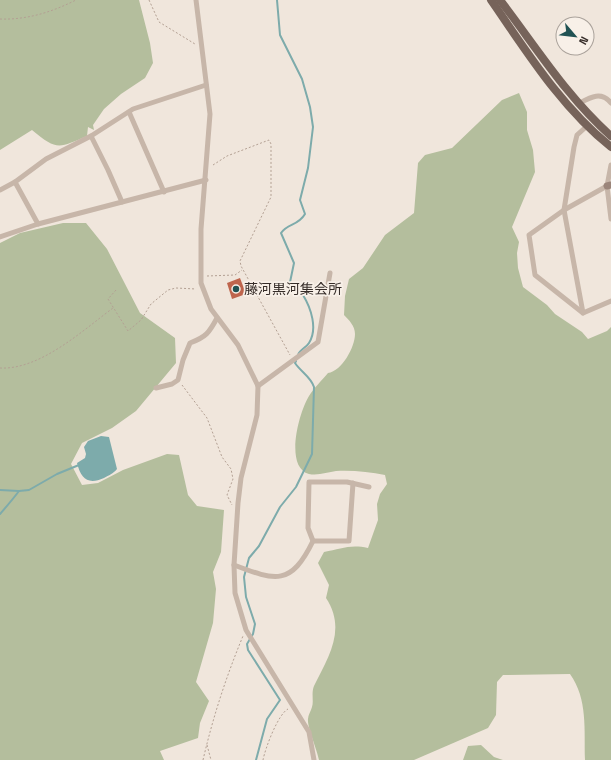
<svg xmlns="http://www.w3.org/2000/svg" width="611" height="760" viewBox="0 0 611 760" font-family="'Space Grotesk','Noto Sans JP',sans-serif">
<rect width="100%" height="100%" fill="#f0e6dc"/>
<g fill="#b4be9d">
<path d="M 0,0 L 139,0 L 150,43 L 153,63 L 145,78 L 121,94 L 104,109 L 93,125 L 94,130 L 88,127 L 87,136 C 59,148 57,151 32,130 L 0,150 Z"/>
<path d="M 519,93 L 527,112 L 527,130 L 533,150 L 535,172 L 512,227 L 519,242 L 517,253 L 518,268 L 523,287 L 547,305 L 555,314 L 582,332 L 588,339 L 607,331 L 611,327 L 611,760 L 585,760 C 584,730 588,699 570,674 L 503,675 L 497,682 L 496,715 L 488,728 L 414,760 L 319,760 C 317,749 307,727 308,719 C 308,715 311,711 312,707 C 314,701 311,693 314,686 C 328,657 347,630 326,598 L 329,585 L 318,563 L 324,552 C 341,549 350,544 368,548 L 378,520 L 377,504 L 380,494 L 387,484 L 385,475 C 370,472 352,470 336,471 C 328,472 318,476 309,474 C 284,467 299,412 309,396 C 314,388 322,380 328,373 C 342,371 355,347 355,334 C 355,326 349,320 344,315 L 345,296 L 349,279 L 363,268 L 385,235 L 414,213 L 418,163 L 425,155 L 452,148 L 502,100 Z"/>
<polygon points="63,223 86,223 107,249 140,313 175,338 176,363 136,411 112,428 82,443 71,464 82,485 98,483 123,470 167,454 179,455 188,495 197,506 224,510 221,552 213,572 216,589 213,623 196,682 209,701 200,723 198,738 160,751 164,760 0,760 0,243 20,233"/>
<polygon points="481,745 494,757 503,760 463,760 468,746"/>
</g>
<path fill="#7dabab" d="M 101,436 L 109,437 L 117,469 C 113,474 109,475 104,478 C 88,485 81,479 77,463 L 85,458 L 86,454 L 84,447 L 88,441 Z"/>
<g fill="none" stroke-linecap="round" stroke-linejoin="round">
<g stroke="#7dabab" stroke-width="2">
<path d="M 277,0 L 280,35 L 302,79 L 310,107 L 313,127 L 308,168 L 300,200 L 305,214 C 298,226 288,223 281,233 L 294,263 L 289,287 L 295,292 L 303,295 C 311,308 318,329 309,343 C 306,348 300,349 298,355"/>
<polyline points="0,490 19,491"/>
<path d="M 0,514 C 7,506 13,499 19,491 L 29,490 L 57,474 L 79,465"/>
<path d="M 256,760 L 267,719 L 280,700 L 248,650 L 247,644 L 253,634 L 255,624 L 246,597 L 244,577 L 249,558 L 259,546 L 280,507 L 296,487 L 312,454 L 314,387 C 311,377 301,372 295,363 L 296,361"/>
</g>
</g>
<polygon fill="#be654d" points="240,278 246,294 232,299 227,283"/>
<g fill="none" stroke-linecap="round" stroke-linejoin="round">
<g stroke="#b3a093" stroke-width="1" stroke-dasharray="2 2" stroke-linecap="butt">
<polyline points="149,0 159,22 195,44"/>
<path d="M 0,19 C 27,20 52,12 76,0"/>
<polyline points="213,165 227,156 269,140 271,144 271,197 240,261 241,266 290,355"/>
<polyline points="207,276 235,275 242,270"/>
<polyline points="116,290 108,299 128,331 141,320 151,304 168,290 176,288 196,289"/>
<path d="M 0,368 C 40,370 82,331 113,308"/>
<polyline points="182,385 207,418 222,457 231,469 233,479 227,495 232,505"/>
<polyline points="207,745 211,760"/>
<path d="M 203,760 C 213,717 226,677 243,636"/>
<path d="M 263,760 C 265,749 278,714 288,709"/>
</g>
<g stroke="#c7b6a9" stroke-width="5">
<polyline points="196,0 210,114 201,229 201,283 211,309 238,345 258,386 257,415 241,478 238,503 234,565 235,593 246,630 309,732 314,760"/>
<path d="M 578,104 C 589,98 601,90 611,103"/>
<polyline points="129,112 164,192"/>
<polyline points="91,136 108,170 122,202"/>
<polyline points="611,165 607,186 611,219"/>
<polyline points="15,182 38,224"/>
<polyline points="607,186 564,210 529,235 535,275 583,313 611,301"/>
<polyline points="0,190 15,182 46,159 91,136 133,109 206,85"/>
<polyline points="0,237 38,224 206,180"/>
<polyline points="583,313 564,210 574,147 577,135 587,126"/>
<polyline points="258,386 318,342 330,273"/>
<path d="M 156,388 L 172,384 L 178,380 L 183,360 L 190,343 C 206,337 209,333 217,318"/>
<polyline points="313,541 349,541 353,483"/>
<path d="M 234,565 C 276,581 291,586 313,541 L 308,528 L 309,482 L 347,482 L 369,487"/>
</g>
<polyline stroke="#9b857a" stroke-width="7" points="607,186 611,185"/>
<g stroke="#76635a" stroke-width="8">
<path d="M 491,0 C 527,52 561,107 611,147"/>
<path d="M 500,0 C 536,47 567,97 611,136"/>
</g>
</g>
<circle fill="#215253" stroke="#f8f0e8" stroke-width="1.5" cx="236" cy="289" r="4"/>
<g text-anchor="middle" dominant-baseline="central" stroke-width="3.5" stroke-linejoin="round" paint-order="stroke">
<g font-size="14" fill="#352c28" stroke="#f8f0e8" text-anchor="start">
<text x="244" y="289">藤河黒河集会所</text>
</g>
</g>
<g transform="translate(575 36) rotate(118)"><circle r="19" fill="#f8f0e8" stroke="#aaa29b"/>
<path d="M0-3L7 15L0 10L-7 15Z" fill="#215253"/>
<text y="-6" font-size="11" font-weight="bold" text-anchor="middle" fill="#352c28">N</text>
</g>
</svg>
